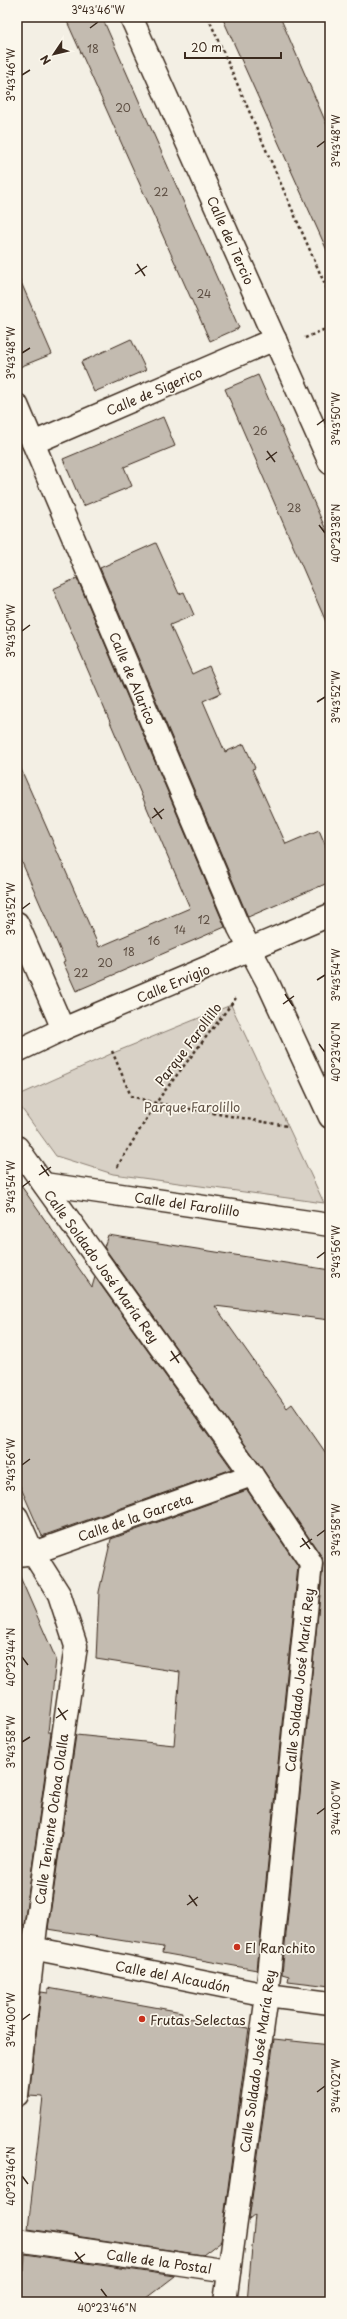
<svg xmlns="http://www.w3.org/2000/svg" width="347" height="2319" viewBox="0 0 347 2319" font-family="'Playpen Sans',sans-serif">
<rect width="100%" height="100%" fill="#f3efe4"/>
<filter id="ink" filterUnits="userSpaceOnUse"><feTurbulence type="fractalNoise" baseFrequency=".025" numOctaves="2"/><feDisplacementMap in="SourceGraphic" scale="8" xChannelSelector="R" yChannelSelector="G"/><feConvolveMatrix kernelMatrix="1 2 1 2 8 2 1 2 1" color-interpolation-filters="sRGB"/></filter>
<g filter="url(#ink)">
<polygon fill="#d8d1c6" stroke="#8a7e72" points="231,1005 324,1203 113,1174 56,1156 17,1102 17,1096 113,1053"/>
<g fill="#c3bbb0" stroke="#3b2a1e">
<polygon points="65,17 102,17 239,328 210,341"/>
<polygon points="222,17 280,17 330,132 330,257"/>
<polygon points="17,273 52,354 17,368"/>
<polygon points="131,339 146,370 94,392 81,362"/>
<polygon points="258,375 330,539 330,631 225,389"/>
<polygon points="163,417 175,446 124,467 132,486 83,506 63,459"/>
<polygon points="156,543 179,594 184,592 194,615 170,625 192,674 209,666 221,693 203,701 225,752 244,744 255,768 252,769 286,844 319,830 330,856 330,882 248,917 100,568"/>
<polygon points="77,578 225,927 76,991 63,962 65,961 17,851 17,760 99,947 190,908 53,589"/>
<polygon points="17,1180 92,1287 95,1277 232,1469 42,1536 17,1479"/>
<polygon points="108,1235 330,1270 330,1320 215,1306 287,1408 292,1404 330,1459 330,1986 288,1981 289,1976 282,1974 323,1564 322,1557 262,1468 104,1247"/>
<polygon points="247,1490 298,1566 257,1970 162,1953 163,1947 48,1929 76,1735 174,1745 180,1672 96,1659 99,1592 111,1539"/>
<polygon points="17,1570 56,1659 48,1732 51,1732 24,1925 17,1924"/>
<polygon points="48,1988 182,2012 181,2017 249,2028 221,2241 203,2255 28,2229 43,2097 29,2096 41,1992 48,1993"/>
<polygon points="274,2039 330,2045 330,2302 247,2302 255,2215 249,2220"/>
<polygon points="25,2254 175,2276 141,2302 17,2302 17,2271 24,2271"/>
</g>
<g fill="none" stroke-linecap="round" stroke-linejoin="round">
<g stroke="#3b2a1e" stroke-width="25">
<g id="street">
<polyline points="131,17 330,463"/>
<polyline points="17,405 239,928 268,983 330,1117"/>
<polyline points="33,443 275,339"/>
<polyline points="17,923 63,1029"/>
<polyline points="17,1051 63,1029 330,915"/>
<polyline points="17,1147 252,1475 311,1563 267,1995 225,2302"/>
<polyline points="44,1184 330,1225"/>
<polyline points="17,1517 33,1553 59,1594 76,1646 36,1926 17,2095"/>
<polyline points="18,1555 33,1553 252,1475"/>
<polyline points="17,1945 267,1995 330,2003"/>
<polyline points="17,2240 229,2271"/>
</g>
</g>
<g stroke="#3b2a1e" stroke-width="2.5" stroke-dasharray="3 3" stroke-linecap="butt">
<polyline points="208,17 330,296"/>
<polyline points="305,338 330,327"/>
<polyline points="112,1051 131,1096 156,1103 287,1126"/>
<polyline points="117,1167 160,1097 236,998"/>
</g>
<use href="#street" stroke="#fbf7ec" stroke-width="22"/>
</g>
</g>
<path fill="none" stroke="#3b2a1e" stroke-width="1.5" d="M 90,28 L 98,22M 22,75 L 30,70M 317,147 L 325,141M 137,264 L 145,276M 135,274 L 147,266M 22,353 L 30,348M 317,425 L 325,419M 267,451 L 275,462M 266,460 L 277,452M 319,525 L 325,533M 22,631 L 30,625M 317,702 L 325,697M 154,808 L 162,819M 152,818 L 164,809M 22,909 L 30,903M 317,980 L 325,975M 285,994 L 293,1006M 283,1004 L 294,996M 319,1044 L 325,1052M 41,1165 L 49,1176M 39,1175 L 51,1167M 22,1187 L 30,1181M 317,1258 L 325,1252M 171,1351 L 179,1363M 170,1361 L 181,1353M 22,1465 L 30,1459M 317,1536 L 325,1530M 302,1538 L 310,1549M 300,1547 L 312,1539M 22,1657 L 28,1665M 58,1708 L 66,1720M 56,1718 L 68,1710M 22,1742 L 30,1737M 317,1814 L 325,1808M 189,1895 L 197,1906M 187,1905 L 198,1897M 22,2020 L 30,2014M 317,2092 L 325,2086M 22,2176 L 28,2184M 75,2252 L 83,2263M 74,2262 L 85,2254M 101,2289 L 107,2297"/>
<g fill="#c8321e" stroke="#fbf7ec" stroke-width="1.5">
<circle cx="237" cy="1947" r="4"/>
<circle cx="142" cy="2019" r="4"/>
</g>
<g text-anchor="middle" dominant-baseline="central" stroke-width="3.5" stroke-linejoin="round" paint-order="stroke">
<g font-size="11" fill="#5d4e42">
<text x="93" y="48">18</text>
<text x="123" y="107">20</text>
<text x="161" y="191">22</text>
<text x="204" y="293">24</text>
<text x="260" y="430">26</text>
<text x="294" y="507">28</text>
<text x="204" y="919">12</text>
<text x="180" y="929">14</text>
<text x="154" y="940">16</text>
<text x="129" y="951">18</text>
<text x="105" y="962">20</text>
<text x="81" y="972">22</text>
</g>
<g font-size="13" fill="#3b2a1e" stroke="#fbf7ec">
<text transform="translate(231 240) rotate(66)">Calle del Tercio</text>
<text transform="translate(154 391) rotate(-23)">Calle de Sigerico</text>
<text transform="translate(133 678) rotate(67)">Calle de Alarico</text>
<text transform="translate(173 983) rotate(-23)">Calle Ervigio</text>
<text transform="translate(188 1044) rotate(-53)">Parque Farollillo</text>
<text transform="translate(187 1204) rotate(8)">Calle del Farolillo</text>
<text transform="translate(102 1266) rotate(54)">Calle Soldado José María Rey</text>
<text transform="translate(135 1517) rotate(-19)">Calle de la Garceta</text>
<text transform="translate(299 1680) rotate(-84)">Calle Soldado José María Rey</text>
<text transform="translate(51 1819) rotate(-82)">Calle Teniente Ochoa Olalla</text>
<text transform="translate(173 1976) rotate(11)">Calle del Alcaudón</text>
<text transform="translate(257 2061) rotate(-82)">Calle Soldado José María Rey</text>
<text transform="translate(159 2261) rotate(8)">Calle de la Postal</text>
</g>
<g font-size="13" fill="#625448" stroke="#fbf7ec">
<text x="192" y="1106">Parque Farolillo</text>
</g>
<g font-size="13" fill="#3b2a1e" stroke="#fbf7ec" text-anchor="start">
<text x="245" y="1947">El Ranchito</text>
<text x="150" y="2019">Frutas Selectas</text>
</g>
</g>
<rect width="347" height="2319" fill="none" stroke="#fbf7ec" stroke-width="44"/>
<g transform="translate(54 54) rotate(235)" stroke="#fbf7ec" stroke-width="3" paint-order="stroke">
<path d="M0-3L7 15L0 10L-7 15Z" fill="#3b2a1e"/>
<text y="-6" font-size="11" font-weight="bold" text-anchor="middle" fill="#3b2a1e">N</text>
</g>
<path d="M185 52v6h96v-6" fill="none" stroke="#3b2a1e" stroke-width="2"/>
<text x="191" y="52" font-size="12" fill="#3b2a1e" stroke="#fbf7ec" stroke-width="3" paint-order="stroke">20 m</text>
<rect x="22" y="22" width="303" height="2275" fill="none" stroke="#3b2a1e" stroke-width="1.5"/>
<g font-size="10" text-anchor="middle" fill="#3b2a1e">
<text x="98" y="14">3°43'46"W</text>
<text transform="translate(11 75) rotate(-90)" y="4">3°43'46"W</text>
<text transform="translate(336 141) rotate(-90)" y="4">3°43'48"W</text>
<text transform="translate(11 353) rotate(-90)" y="4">3°43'48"W</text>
<text transform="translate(336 419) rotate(-90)" y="4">3°43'50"W</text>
<text transform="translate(336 533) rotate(-90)" y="4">40°23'38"N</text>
<text transform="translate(11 631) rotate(-90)" y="4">3°43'50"W</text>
<text transform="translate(336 697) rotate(-90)" y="4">3°43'52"W</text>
<text transform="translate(11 909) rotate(-90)" y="4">3°43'52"W</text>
<text transform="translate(336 975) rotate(-90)" y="4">3°43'54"W</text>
<text transform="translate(336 1052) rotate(-90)" y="4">40°23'40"N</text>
<text transform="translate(11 1187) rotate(-90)" y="4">3°43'54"W</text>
<text transform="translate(336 1252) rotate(-90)" y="4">3°43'56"W</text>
<text transform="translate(11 1465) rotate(-90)" y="4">3°43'56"W</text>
<text transform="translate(336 1530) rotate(-90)" y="4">3°43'58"W</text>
<text transform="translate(11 1657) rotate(-90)" y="4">40°23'44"N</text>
<text transform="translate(11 1742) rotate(-90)" y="4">3°43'58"W</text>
<text transform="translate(336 1808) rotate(-90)" y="4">3°44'00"W</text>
<text transform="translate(11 2020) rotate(-90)" y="4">3°44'00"W</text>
<text transform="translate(336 2086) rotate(-90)" y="4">3°44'02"W</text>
<text transform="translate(11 2176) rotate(-90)" y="4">40°23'46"N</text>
<text x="107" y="2312">40°23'46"N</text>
</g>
</svg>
